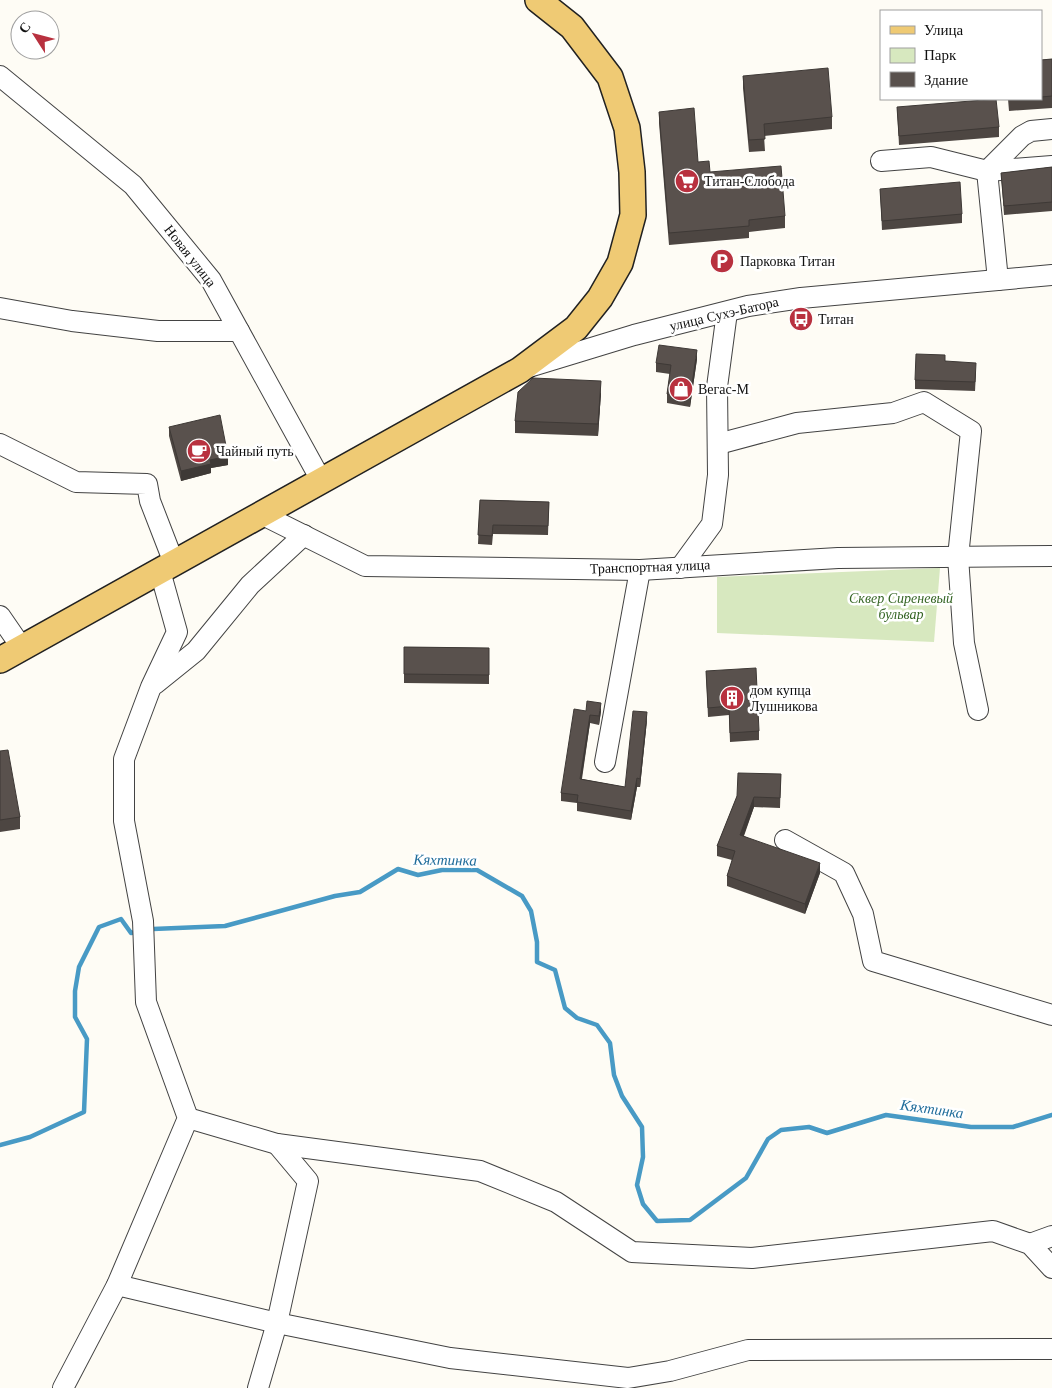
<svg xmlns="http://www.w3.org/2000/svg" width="1052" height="1388" viewBox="0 0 1052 1388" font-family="Georgia,serif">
<rect width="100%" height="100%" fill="#fefcf5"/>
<polygon fill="#d7e8bf" points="940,568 934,642 717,633 717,577"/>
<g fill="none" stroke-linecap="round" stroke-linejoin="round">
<g stroke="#489ac5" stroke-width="4.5">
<polyline points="153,929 225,926 335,896 360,892 398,869 418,875 442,870 477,870 522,896 531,911 537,942 537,962 555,970 565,1008 577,1018 597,1025 610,1043 614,1075 622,1096 642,1127 643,1157 637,1185 643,1204 657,1221 690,1220 746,1178 768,1139 781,1130 809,1127 827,1133 886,1115 971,1127 1013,1127 1052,1115"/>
<polyline points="0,1145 30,1137 84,1112 87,1039 75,1017 75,991 79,967 99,927 121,919 131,933 138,932"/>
</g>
<g stroke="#434343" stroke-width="22">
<g id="minor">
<polyline points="0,76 133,185 211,280 322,482"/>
<polyline points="881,161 931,157 987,171 1022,136 1031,131 1052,129"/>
<polyline points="998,280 987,171 1052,166"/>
<polyline points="0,308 72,321 158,331 239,331"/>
<polyline points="529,367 634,335 748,306 801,298 1052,275"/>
<polyline points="0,444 76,482 147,484 150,501 174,563"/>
<polyline points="718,444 797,423 893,413 924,402 971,431 958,557 964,643 978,710"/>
<polyline points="261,514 365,566 640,570 838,558 1052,556"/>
<polyline points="680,568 712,524 718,475 717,387 727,312"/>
<polyline points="0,616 22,648"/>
<polyline points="155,684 196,651 250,585 304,535"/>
<polyline points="605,762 640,570"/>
<polyline points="785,840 844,873 863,914 873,961 1052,1015"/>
<polyline points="188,1118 277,1144 480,1171 556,1202 632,1252 752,1258 993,1231 1030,1244 1052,1268"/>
<polyline points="1030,1244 1052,1236"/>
<polyline points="117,1285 277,1323 450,1358 628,1378 670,1371 748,1350 1052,1349"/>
<polyline points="63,1388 117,1285 188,1118 146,1002 143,921 124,821 124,759 151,687 177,632 160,571"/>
<polyline points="258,1388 277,1323 308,1181 277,1144"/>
</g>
</g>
<g stroke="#212121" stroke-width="28">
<polyline id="major" points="0,660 520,370 576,328 600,298 620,263 633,215 632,172 627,128 610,77 572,27 538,0"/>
</g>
<use href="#minor" stroke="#fff" stroke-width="20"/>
<use href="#major" stroke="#efca74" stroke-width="25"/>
</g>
<g fill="#4d4642">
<polygon points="1052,59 1052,108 1009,111 1008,99 1041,99 1041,60"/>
<polygon points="743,76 832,117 832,129 764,136 765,151 749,152 743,88"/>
<polygon points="897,107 999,127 999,137 899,145"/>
<polygon points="659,112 698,162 710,172 785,216 785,228 749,232 749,238 669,245 659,123"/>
<polygon points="1052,167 1052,211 1004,215 1001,173"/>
<polygon points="880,189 962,214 962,223 882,230"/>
<polygon points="697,359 690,407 667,403 667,394 670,374 656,372 656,363"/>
<polygon points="945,361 976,372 975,391 915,389 915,380"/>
<polygon points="601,393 598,436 515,433 515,421"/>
<polygon points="169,427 228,465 211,468 211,473 181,481 169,436"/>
<polygon points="480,500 549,502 548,535 493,534 492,545 478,544"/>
<polygon points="404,647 489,648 489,684 404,683"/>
<polygon points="706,671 759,731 759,740 730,742 729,715 708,717"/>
<polygon points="586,711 601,711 599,725 590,723 582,779 625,787 647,720 640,787 637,787 631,820 577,811 577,803 561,801 561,793"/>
<polygon points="0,751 20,817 20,829 0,832"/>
<polygon points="781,774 780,808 754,807 744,836 820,873 805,914 727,886 727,876 732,860 717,856 717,846 737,796"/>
</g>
<g fill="#3e3936">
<polygon points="697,350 697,359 690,407 690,398"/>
<polygon points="601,381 601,393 598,436 598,424"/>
<polygon points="228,456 228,465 211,468 211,473 181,481 181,471 210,460"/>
<polygon points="601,703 601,711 599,725 599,716"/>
<polygon points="647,712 647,720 640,787 640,779"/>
<polygon points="590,715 590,723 580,788 580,779"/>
<polygon points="637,778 637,787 631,820 631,811"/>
<polygon points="754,797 754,807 740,845 740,835"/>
<polygon points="820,863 820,873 805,914 805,904"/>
</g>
<g fill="#59514d" stroke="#3e3936">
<polygon points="1052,59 1052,96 1041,97 1041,60"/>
<polygon points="828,68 832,117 764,124 765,139 749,140 743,76"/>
<polygon points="996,99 999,127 899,136 897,107"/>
<polygon points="694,108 698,162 709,161 710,172 781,166 785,216 749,220 749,226 669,233 659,112"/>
<polygon points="1052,167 1052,202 1004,206 1001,173"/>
<polygon points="960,182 962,214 882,221 880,189"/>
<polygon points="659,345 697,350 690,398 667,394 671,365 656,363"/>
<polygon points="916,354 945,355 945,361 976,363 975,382 915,380"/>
<polygon points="533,378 601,381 598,424 515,421 518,392"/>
<polygon points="220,415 228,456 210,460 211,464 181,471 169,427"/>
<polygon points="480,500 549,502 548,526 493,525 492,536 478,535"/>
<polygon points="404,647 489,648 489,675 404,674"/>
<polygon points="756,668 759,731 730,733 729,706 708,708 706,671"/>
<polygon points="587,701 601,703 599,716 590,715 580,779 625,787 633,711 647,712 640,779 637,778 631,811 577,802 578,795 561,793 574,709 586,711"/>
<polygon points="8,750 20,817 0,820 0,751"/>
<polygon points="738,773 781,774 780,798 754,797 740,835 820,863 805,904 727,876 735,851 717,846 737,796"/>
</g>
<defs>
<g id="supermarket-disc" transform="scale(1.25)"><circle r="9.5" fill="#b8313f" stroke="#fff"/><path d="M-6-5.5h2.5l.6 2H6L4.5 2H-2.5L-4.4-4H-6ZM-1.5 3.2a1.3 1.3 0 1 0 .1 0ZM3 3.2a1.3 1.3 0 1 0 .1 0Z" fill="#fff"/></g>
<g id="parking-disc" transform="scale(1.25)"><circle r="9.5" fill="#b8313f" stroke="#fff"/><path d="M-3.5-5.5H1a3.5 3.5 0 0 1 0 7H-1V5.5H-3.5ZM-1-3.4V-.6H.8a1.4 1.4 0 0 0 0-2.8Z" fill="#fff"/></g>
<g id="bus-disc" transform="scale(1.25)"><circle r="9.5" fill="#b8313f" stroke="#fff"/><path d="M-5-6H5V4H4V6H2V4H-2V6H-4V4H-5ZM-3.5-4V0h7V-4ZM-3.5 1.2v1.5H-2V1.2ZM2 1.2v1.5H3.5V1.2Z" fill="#fff"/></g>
<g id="shop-disc" transform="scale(1.25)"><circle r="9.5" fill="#b8313f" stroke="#fff"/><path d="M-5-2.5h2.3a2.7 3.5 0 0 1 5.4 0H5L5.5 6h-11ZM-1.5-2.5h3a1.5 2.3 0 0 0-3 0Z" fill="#fff"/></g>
<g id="cafe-disc" transform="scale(1.25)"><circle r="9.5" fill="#b8313f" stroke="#fff"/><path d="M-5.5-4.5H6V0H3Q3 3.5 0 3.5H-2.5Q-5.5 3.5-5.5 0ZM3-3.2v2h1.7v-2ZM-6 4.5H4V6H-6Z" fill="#fff"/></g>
<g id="building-disc" transform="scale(1.25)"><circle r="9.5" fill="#b8313f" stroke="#fff"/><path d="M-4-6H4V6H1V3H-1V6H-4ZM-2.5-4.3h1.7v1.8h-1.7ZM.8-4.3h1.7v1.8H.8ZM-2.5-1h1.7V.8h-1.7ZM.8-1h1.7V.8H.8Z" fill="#fff"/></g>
</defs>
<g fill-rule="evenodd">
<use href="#supermarket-disc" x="687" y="181"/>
<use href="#parking-disc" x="722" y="261"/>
<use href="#bus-disc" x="801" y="319"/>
<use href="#shop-disc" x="681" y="389"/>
<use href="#cafe-disc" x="199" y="451"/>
<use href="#building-disc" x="732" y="698"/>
</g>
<g text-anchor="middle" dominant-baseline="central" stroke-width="5" stroke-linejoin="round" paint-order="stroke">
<g font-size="14" fill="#101010" stroke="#fff" text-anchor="start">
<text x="704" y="181">Титан-Слобода</text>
<text x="740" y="261">Парковка Титан</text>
<text x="818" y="319">Титан</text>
<text x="698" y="389">Вегас-М</text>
<text x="216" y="451">Чайный путь</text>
<text x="750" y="690">дом купца<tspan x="750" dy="16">Лушникова</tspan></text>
</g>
<g font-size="14" fill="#101010" stroke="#fff">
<text transform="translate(190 256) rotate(52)">Новая улица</text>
<text transform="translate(724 314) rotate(-13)">улица Сухэ-Батора</text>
<text transform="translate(650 567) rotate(-2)">Транспортная улица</text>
</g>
<g font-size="14" font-style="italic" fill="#356524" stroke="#fff">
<text x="901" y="598">Сквер Сиреневый<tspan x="901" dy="16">бульвар</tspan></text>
</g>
<g font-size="15" font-style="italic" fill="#216d9b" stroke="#fff">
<text transform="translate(445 860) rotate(1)">Кяхтинка</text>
<text transform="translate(932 1109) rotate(8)">Кяхтинка</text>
</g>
</g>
<rect x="880" y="10" width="162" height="90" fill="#ffffff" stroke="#9f9f9f"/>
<rect x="890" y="26" width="25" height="8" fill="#efca74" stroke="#9f9f9f"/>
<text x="924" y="35" font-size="15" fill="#101010">Улица</text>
<rect x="890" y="48" width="25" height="15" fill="#d7e8bf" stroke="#9f9f9f"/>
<text x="924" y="60" font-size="15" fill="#101010">Парк</text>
<rect x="890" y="72" width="25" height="15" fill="#59514d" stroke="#9f9f9f"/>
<text x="924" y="85" font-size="15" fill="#101010">Здание</text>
<g transform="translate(35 35) rotate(306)"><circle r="24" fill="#ffffff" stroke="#9f9f9f"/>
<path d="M0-4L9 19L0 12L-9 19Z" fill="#b8313f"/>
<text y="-8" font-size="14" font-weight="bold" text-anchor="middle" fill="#101010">С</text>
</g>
</svg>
